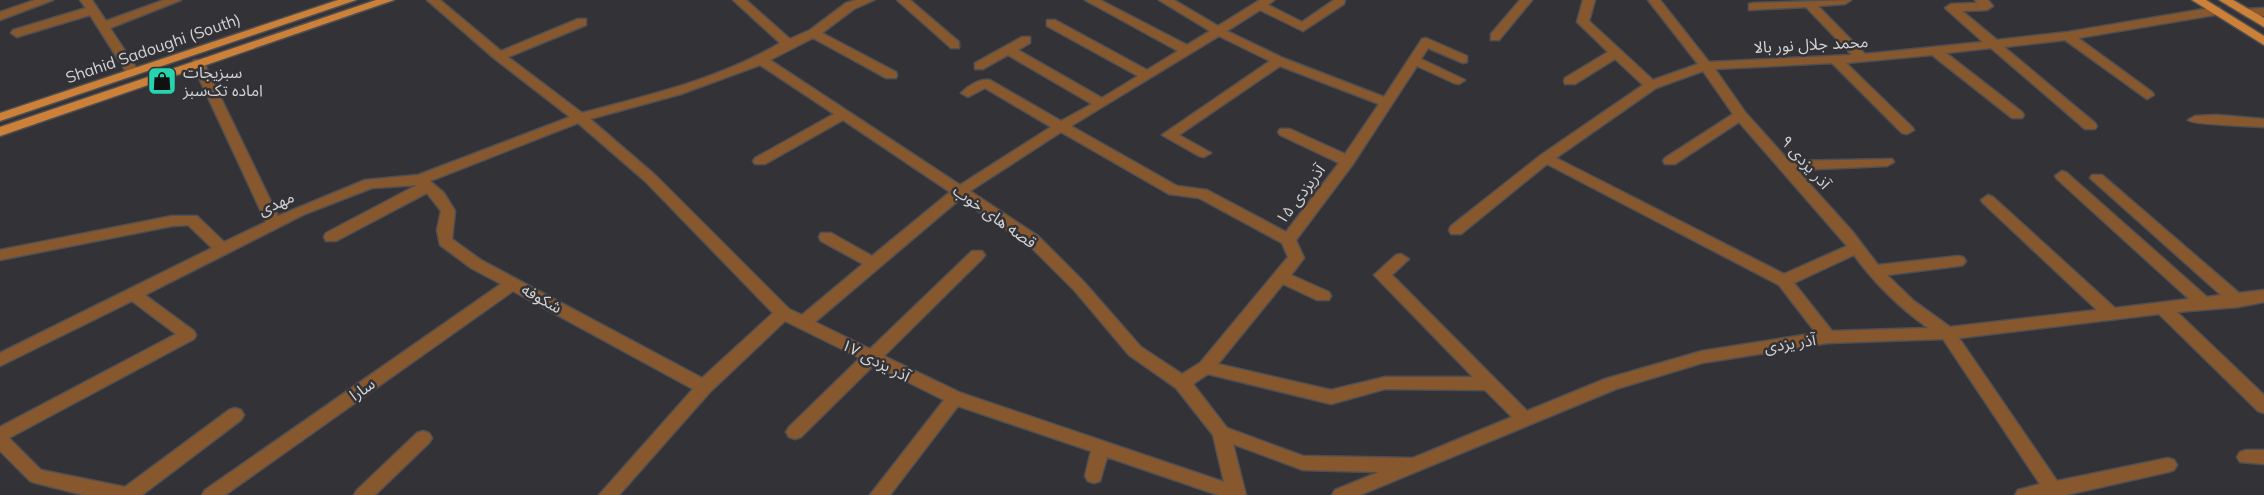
<svg xmlns="http://www.w3.org/2000/svg" width="2264" height="495" viewBox="0 0 2264 495" font-family="Mulish,'Noto Sans Arabic',sans-serif">
<rect width="100%" height="100%" fill="#323237"/>
<g fill="none" stroke-linecap="round" stroke-linejoin="round">
<g stroke="#4f4f53" stroke-width="3">
<g id="minor">
<polygon points="35,0 53,0 0,20 0,12"/>
<polygon points="80,0 92,0 106,21 164,0 181,0 110,28 139,72 133,76 128,75 90,15 17,37 11,33 13,30 86,8"/>
<path d="M 427,0 L 440,0 L 501,51 L 578,19 L 586,19 L 586,25 L 508,57 L 582,113 C 649,95 720,79 780,43 L 733,0 L 746,0 L 790,39 L 810,30 L 846,3 L 856,0 L 874,0 L 854,9 L 822,33 L 896,72 L 897,75 L 896,78 L 886,78 L 813,38 L 770,60 L 960,185 L 1051,127 L 985,88 L 968,97 L 961,93 C 968,86 980,78 990,80 L 1061,121 L 1092,104 L 1008,55 L 983,69 L 975,69 L 975,63 L 1022,37 L 1030,37 L 1030,43 L 1018,50 L 1102,98 L 1138,76 L 1047,26 L 1047,20 L 1055,20 L 1147,70 L 1178,51 L 1085,0 L 1100,0 L 1187,45 L 1210,31 L 1159,0 L 1174,0 L 1218,26 L 1260,0 L 1274,0 L 1268,5 L 1302,22 L 1334,0 L 1345,0 L 1344,4 L 1303,31 L 1260,10 L 1227,31 L 1283,58 L 1384,97 L 1422,39 L 1426,38 L 1467,56 L 1467,62 L 1463,63 L 1428,48 L 1421,59 L 1465,80 L 1459,84 L 1454,83 L 1417,66 L 1353,164 L 1296,240 L 1304,258 L 1291,275 L 1329,292 L 1331,296 L 1329,300 L 1317,300 L 1283,284 L 1218,364 L 1331,390 L 1385,377 L 1473,377 L 1374,275 L 1396,255 L 1401,254 L 1409,259 L 1392,275 L 1527,411 L 1605,379 L 1702,351 L 1816,333 L 1779,285 L 1547,164 L 1461,234 L 1451,234 L 1449,230 L 1451,226 L 1541,155 L 1643,85 L 1615,59 L 1575,84 L 1565,84 L 1564,81 L 1565,78 L 1608,52 L 1577,22 L 1583,0 L 1595,0 L 1589,21 L 1653,80 L 1698,64 L 1648,0 L 1660,0 L 1709,62 L 1852,55 L 1806,7 L 1749,10 L 1749,4 L 1753,3 L 1851,0 L 1845,4 L 1818,6 L 1865,54 L 1983,42 L 1945,8 L 1951,4 L 1977,3 L 1975,0 L 1988,0 L 1993,6 L 1987,10 L 1962,11 L 1997,40 L 2068,32 L 2216,7 L 2220,8 L 2220,14 L 2078,38 L 2152,92 L 2154,95 L 2147,99 L 2065,40 L 2004,47 L 2095,123 L 2097,126 L 2095,129 L 2085,129 L 1991,48 L 1946,53 L 2022,112 L 2024,115 L 2022,118 L 2012,118 L 1932,55 L 1846,63 L 1912,127 L 1914,130 L 1907,134 L 1902,133 L 1832,63 L 1715,69 L 1745,112 L 1789,161 L 1892,159 L 1894,162 L 1887,166 L 1797,170 L 1852,231 L 1878,265 L 1958,256 L 1963,257 L 1966,261 L 1963,265 L 1958,266 L 1887,275 L 1914,301 L 1950,327 L 2097,310 L 1983,203 L 1981,200 L 1988,195 L 1993,197 L 2115,308 L 2189,299 L 2057,179 L 2055,176 L 2062,171 L 2067,173 L 2207,297 L 2221,295 L 2090,178 L 2092,175 L 2102,175 L 2239,293 L 2264,290 L 2264,302 L 2238,307 L 2177,312 L 2264,395 L 2264,413 L 2258,411 L 2159,314 L 1959,338 L 2057,481 L 2168,458 L 2174,460 L 2177,465 L 2174,470 L 2168,472 L 2066,495 L 2015,495 L 2018,490 L 2040,484 L 1943,339 L 1828,343 L 1702,363 L 1616,389 L 1360,495 L 1332,495 L 1335,490 L 1379,472 L 1303,470 L 1233,444 L 1246,495 L 1218,495 L 1107,457 L 1100,481 L 1094,483 L 1088,481 L 1085,476 L 1091,451 L 958,406 L 890,495 L 870,495 L 944,400 L 874,365 L 801,437 L 795,439 L 789,437 L 786,432 L 789,427 L 860,358 L 785,321 L 710,392 L 619,495 L 599,495 L 693,389 L 513,291 L 225,495 L 202,495 L 205,490 L 501,284 L 471,268 L 440,245 L 437,230 L 441,211 L 427,193 L 336,241 L 326,241 L 324,237 L 326,233 L 417,185 L 372,188 L 305,214 L 145,295 L 194,331 L 196,335 L 194,339 L 9,438 L 41,470 L 125,487 L 229,410 L 235,408 L 241,410 L 244,415 L 241,420 L 142,495 L 83,495 L 36,483 L 30,481 L 0,451 L 0,427 L 176,334 L 132,301 L 0,366 L 0,353 L 212,248 L 188,225 L 172,226 L 0,260 L 0,250 L 172,216 L 197,216 L 224,242 L 266,222 L 192,63 L 194,60 L 202,60 L 204,63 L 278,216 L 365,180 L 418,175 L 570,117 L 495,59 ZM 1219,36 L 1270,61 L 1162,135 L 1199,156 L 1204,157 L 1211,153 L 1179,135 L 1280,66 L 1379,104 L 1345,154 L 1290,129 L 1280,129 L 1278,132 L 1280,135 L 1339,163 L 1286,232 L 1207,190 L 1177,186 L 1071,126 ZM 760,65 L 834,114 L 755,158 L 753,161 L 755,164 L 765,164 L 843,120 L 950,192 L 872,256 L 831,233 L 821,233 L 819,237 L 821,241 L 863,264 L 802,315 L 789,309 L 655,175 L 590,119 L 681,94 ZM 1703,71 L 1733,114 L 1665,158 L 1663,161 L 1665,164 L 1675,164 L 1739,122 L 1847,246 L 1784,274 L 1556,158 L 1656,88 ZM 578,123 L 645,181 L 773,313 L 702,378 L 481,260 L 452,239 L 455,211 L 444,193 L 430,181 ZM 1061,132 L 1169,194 L 1199,198 L 1282,243 L 1288,257 L 1200,363 L 1182,374 L 1141,347 L 1084,282 L 1038,236 L 970,191 ZM 960,199 L 1028,244 L 1074,290 L 1129,355 L 1176,388 L 1213,435 L 1224,482 L 961,393 L 884,356 L 982,259 L 985,255 L 982,251 L 972,251 L 870,349 L 815,322 ZM 1854,255 C 1875,284 1899,307 1928,328 L 1832,331 L 1794,283 ZM 1208,374 L 1331,404 L 1385,389 L 1485,390 L 1512,417 L 1413,458 L 1303,456 L 1227,428 L 1193,384 Z"/>
<polygon points="897,0 910,0 959,42 959,48 951,48"/>
<polygon points="1520,0 1532,0 1499,40 1491,40 1491,34"/>
<polygon points="2264,8 2264,16 2247,17 2241,13 2247,9"/>
<path d="M 2217,115 L 2264,119 L 2264,127 C 2252,126 2193,125 2188,120 L 2195,116 Z"/>
<polygon points="423,431 429,433 432,438 429,443 375,495 354,495 357,490 417,433"/>
<polygon points="2246,450 2264,450 2264,464 2240,462 2237,457 2240,452"/>
</g>
</g>
<g stroke="#4f4f53" stroke-width="3">
<g id="major">
<polygon points="338,0 356,0 0,121 0,113"/>
<polygon points="376,0 394,0 0,136 0,127"/>
<polygon points="2192,0 2206,0 2264,36 2264,45"/>
<polygon points="2219,0 2233,0 2264,18 2264,27"/>
</g>
</g>
<use href="#minor" fill="#87582e" fill-rule="evenodd"/>
<use href="#major" fill="#cc8038" fill-rule="evenodd"/>
</g>
<defs>
<g id="shop-square" transform="scale(1.5)"><rect x="-9" y="-9" width="18" height="18" rx="4" fill="#24d5ae" stroke="#323237"/><path d="M-5-2.5h2.3a2.7 3.5 0 0 1 5.4 0H5L5.5 6h-11ZM-1.5-2.5h3a1.5 2.3 0 0 0-3 0Z" fill="#111"/></g>
</defs>
<g fill-rule="evenodd">
<use href="#shop-square" x="162" y="81"/>
</g>
<g text-anchor="middle" dominant-baseline="central" stroke-width="5" stroke-linejoin="round" paint-order="stroke">
<g font-size="16" fill="#d1d2d4" stroke="#323237">
<text transform="translate(1811 44) rotate(-3)">محمد جلال نور بالا</text>
<text transform="translate(153 48) rotate(-19)">Shahid Sadoughi (South)</text>
<text transform="translate(1806 162) rotate(48)">آذر یزدی ۹</text>
<text transform="translate(1300 194) rotate(-53)">۱۵ آذریزدی</text>
<text transform="translate(276 203) rotate(-24)">مهدی</text>
<text transform="translate(995 216) rotate(35)">قصه های خوب</text>
<text transform="translate(542 298) rotate(29)">شکوفه</text>
<text transform="translate(1790 343) rotate(-9)">آذر یزدی</text>
<text transform="translate(876 360) rotate(27)">آذر یزدی ۱۷</text>
<text transform="translate(362 389) rotate(-35)">سارا</text>
</g>
<g font-size="16" fill="#d1d2d4" stroke="#323237" text-anchor="start">
<text x="183" y="72">سبزیجات<tspan x="183" dy="18">اماده تک‌سبز</tspan></text>
</g>
</g>
</svg>
